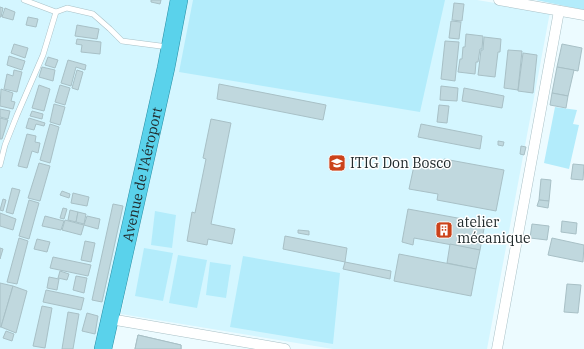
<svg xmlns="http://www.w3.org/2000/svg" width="584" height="349" viewBox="0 0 584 349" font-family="'IBM Plex Serif',serif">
<rect width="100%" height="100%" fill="#ecfbff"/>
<g fill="#d4f6ff">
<polygon points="0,0 172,0 101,349 0,349"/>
<polygon points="184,0 477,0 550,12 487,349 333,349 121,314"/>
</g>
<g fill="#b3ecfb">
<polygon points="193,0 445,0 420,112 179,72"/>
<polygon points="536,0 584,0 584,10"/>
<polygon points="555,107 577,110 573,124 579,125 569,169 544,163"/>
<polygon points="155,211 176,215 172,248 151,245"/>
<polygon points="144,248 173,253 163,301 135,296"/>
<polygon points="178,255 207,260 197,308 169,303"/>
<polygon points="243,256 340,273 333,344 230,327"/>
<polygon points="210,262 231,265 226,298 206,295"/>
</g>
<g fill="#c0d8de" stroke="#a8c0c6">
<polygon points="151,0 161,0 160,4 151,2"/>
<polygon points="454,3 464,4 462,21 452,20"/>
<polygon points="0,7 3,8 1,17 0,17"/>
<polygon points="5,8 15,12 13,20 2,17"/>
<polygon points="28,17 38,19 36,27 26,25"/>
<polygon points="451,21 461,22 459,39 449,38"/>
<polygon points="77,25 99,29 97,39 75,36"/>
<polygon points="466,34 483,36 482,49 480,49 478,62 476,62 475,74 458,72 460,59 462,59 463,47 465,47"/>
<polygon points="484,37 501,39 500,52 498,52 495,77 478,75 481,50 483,50"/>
<polygon points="77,39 101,42 100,54 81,52 82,45 76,44"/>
<polygon points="445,41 459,42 455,81 441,79"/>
<polygon points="14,44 28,48 25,58 11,53"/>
<polygon points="562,44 582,48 578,71 557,67"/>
<polygon points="508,50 522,51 518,90 504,88"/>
<polygon points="523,53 537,55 533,93 518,91"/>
<polygon points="9,56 25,61 22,70 7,65"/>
<polygon points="48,57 58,60 55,68 45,65"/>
<polygon points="68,60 86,65 85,70 76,67 71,86 61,83"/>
<polygon points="42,67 55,70 53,81 39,77"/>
<polygon points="557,67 574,70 568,96 552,93"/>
<polygon points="14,70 22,72 17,92 4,89 7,74 13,76"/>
<polygon points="77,70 83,72 78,90 72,88"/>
<polygon points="219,84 326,105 323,120 217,99"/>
<polygon points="39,85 50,89 44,111 32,108"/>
<polygon points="60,85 70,88 65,105 55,102"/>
<polygon points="441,86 458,88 457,101 440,100"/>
<polygon points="464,88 504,96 502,108 462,101"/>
<polygon points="1,89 13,93 11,101 15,102 13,109 0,106"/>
<polygon points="552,93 568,96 566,108 550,105"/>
<polygon points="54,104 65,107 60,125 50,122"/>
<polygon points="439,105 449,106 447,123 437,122"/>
<polygon points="0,109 10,111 8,119 0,117"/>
<polygon points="32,111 43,114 42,119 30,116"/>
<polygon points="0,118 8,120 2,139 0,139"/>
<polygon points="29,118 45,123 44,126 36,124 34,130 26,128"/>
<polygon points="211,119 231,123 211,224 235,229 232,244 208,239 207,245 187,241 192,212 195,213 206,159 203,158"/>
<polygon points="50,124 59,127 50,163 40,160"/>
<polygon points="421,124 482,136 480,149 418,137"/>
<polygon points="27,134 36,136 35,142 40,143 38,153 32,151 27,168 18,166"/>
<polygon points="498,141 504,142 503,146 498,145"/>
<polygon points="521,146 526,147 524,155 520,154"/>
<polygon points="444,159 504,170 496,211 437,200 438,194 409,189 415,161 443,166"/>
<polygon points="39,163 50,166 40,201 28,198"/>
<polygon points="573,164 584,165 583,180 571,179"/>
<polygon points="541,179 551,180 549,201 539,200"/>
<polygon points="12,188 20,190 13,214 6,212"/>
<polygon points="62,191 70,194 69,198 60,195"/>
<polygon points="73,193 89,197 87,206 71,203"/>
<polygon points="3,199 6,200 3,211 0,210"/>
<polygon points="29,200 39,203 29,239 19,236"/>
<polygon points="539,200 549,201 548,208 537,206"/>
<polygon points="113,204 123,206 102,302 92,300"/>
<polygon points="63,208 67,209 64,219 60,218"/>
<polygon points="408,209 485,223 480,250 414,238 413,245 402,242"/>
<polygon points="70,210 78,212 76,222 68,220"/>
<polygon points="78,212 86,214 84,224 76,222"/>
<polygon points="0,213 16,219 13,230 0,226"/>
<polygon points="45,216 64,221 61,230 42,226"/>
<polygon points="87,216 100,219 98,229 84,225"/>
<polygon points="65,220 84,225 81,235 62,230"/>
<polygon points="562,221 577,223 576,234 561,232"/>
<polygon points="532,224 549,226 547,240 530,238"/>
<polygon points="298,230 309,231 309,235 298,233"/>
<polygon points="285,236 347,248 345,262 283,249"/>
<polygon points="19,238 28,241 17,284 7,282"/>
<polygon points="552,238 584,245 583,262 548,255"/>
<polygon points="37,239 50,242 47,252 34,249"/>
<polygon points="85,241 95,243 91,262 81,260"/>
<polygon points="450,244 480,250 476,269 447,263"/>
<polygon points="0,248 3,249 0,259"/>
<polygon points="399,254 476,269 471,296 394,281"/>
<polygon points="53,257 91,265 88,276 50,268"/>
<polygon points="345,262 391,271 390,279 343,269"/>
<polygon points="60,271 69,274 67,280 58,278"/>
<polygon points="76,276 87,278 84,293 73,290"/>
<polygon points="49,277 59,279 57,290 47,288"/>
<polygon points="0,283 13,286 1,327 0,327"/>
<polygon points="567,284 581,285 578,313 564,312"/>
<polygon points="13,286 27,291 16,333 1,327"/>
<polygon points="46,290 84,298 81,310 43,302"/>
<polygon points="42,306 52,308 45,348 33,346"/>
<polygon points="68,312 79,314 73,349 62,349"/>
<polygon points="87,313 98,316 95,334 82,331"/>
<polygon points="6,331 14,334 12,341 3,338"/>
<polygon points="138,335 181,345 181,349 135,349"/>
<polygon points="138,335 181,345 181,349 135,349"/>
</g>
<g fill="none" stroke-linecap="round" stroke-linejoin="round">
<g stroke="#a9c1c7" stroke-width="6">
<g id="service">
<polyline points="24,0 56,12 67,8 93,14 110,29 122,41 168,47"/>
<polyline points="0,165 5,145 17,115 43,55 56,12"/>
</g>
</g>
<g stroke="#a9c1c7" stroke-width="11">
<g id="minor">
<polyline points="499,0 584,15"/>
<polyline points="110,319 285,349"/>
<polyline points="497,349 559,11"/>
</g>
</g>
<g stroke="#2b8fa5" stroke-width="18">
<g id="trunk">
<path id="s1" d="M 103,349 L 166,68 L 179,0"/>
</g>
</g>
<use href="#service" stroke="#fff" stroke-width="5"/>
<use href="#minor" stroke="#fff" stroke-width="10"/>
<use href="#trunk" stroke="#5ad2eb" stroke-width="17"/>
</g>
<defs>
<g id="university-square" transform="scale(0.9)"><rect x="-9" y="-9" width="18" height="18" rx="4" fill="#cb421a" stroke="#fff"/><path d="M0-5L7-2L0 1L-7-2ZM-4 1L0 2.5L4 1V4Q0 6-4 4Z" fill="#fff"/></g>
<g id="building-square" transform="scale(0.9)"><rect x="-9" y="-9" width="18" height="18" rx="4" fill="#cb421a" stroke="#fff"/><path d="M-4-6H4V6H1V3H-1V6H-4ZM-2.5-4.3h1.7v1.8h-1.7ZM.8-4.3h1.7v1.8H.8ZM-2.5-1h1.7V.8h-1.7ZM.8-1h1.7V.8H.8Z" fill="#fff"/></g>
</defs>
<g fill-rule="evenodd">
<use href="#university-square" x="337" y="163"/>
<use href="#building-square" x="444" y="230"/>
</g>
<g text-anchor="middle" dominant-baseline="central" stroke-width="3" stroke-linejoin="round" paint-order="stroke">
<g font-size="14" fill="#202a2c" stroke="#fff" text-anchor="start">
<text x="350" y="163">ITIG Don Bosco</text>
<text x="457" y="222">atelier<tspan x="457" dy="16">mécanique</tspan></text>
</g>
<g font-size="14" fill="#202a2c" stroke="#fff">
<text stroke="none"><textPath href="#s1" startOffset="179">Avenue de l'Aéroport</textPath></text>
</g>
</g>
</svg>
